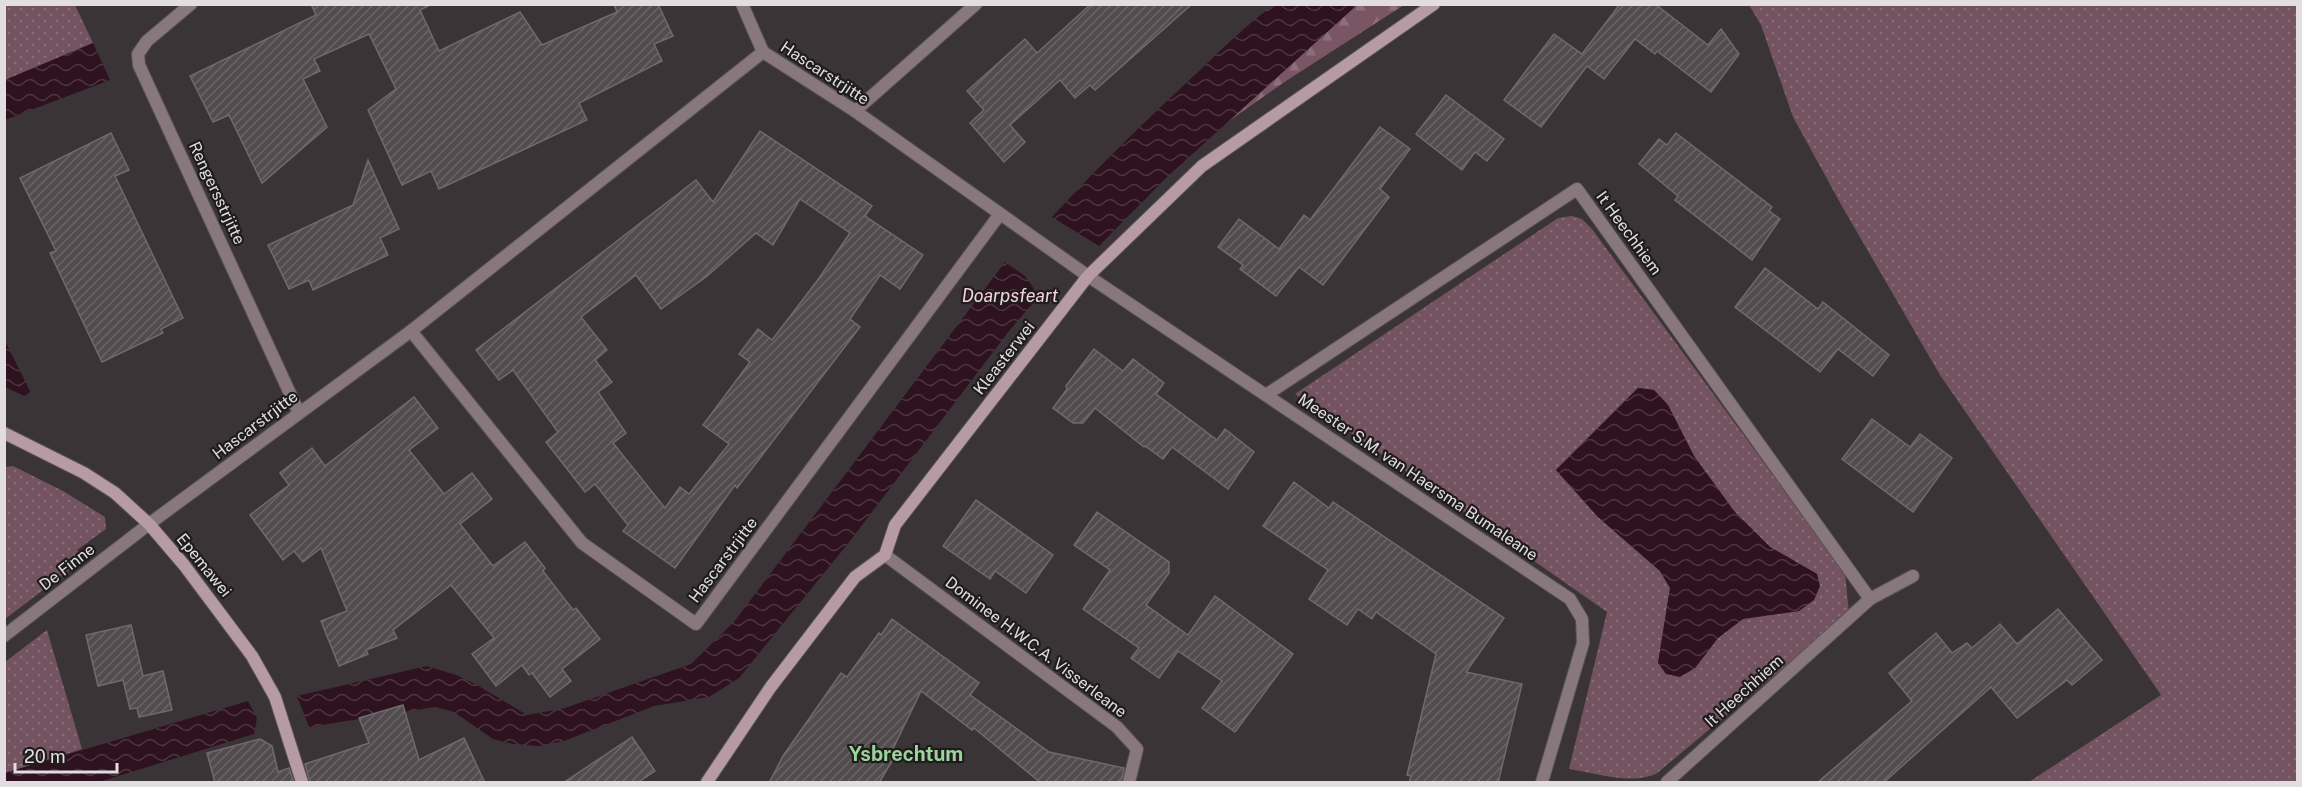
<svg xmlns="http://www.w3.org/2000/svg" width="2302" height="787" viewBox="0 0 2302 787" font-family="'Public Sans',sans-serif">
<defs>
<pattern id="green-dots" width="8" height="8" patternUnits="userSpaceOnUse" patternTransform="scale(1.5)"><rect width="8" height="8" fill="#745360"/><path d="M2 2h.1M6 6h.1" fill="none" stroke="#886b76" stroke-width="1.8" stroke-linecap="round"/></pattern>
<pattern id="forest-firs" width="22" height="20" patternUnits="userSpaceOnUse" patternTransform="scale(1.5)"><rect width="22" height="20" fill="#7a5664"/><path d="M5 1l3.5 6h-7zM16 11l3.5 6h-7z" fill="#8d6e7a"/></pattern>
<pattern id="water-waves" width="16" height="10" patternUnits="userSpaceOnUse" patternTransform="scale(1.5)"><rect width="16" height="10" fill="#2f121f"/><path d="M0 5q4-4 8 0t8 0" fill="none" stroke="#4d343f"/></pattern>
<pattern id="building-hatch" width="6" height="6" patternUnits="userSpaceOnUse" patternTransform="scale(1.5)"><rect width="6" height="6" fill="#534c4f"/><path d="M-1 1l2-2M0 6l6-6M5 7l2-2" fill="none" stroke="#6b6568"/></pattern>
</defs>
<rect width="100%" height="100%" fill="#3a3436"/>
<g fill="url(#green-dots)" fill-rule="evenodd">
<polygon points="5,4 75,5 93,43 5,80"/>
<polygon points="1749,5 2297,5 2297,782 2029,782 2161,695 1940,375 1843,208 1793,117 1761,25"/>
<path d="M 1572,216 L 1582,219 L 1592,229 L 1845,573 L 1849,613 L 1656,774 C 1630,785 1596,773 1569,769 L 1607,612 L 1295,394 L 1558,218 ZM 1638,388 L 1654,390 L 1668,405 L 1694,456 L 1734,511 L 1770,547 L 1817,574 L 1799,611 L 1743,618 L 1718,638 L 1695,668 L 1658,663 L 1670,588 L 1660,571 L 1598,517 L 1556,470 Z"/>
<polygon points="13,466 63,491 105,517 106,529 77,550 84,555 84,559 5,619 5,467"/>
<polygon points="47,630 82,749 5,773 5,662"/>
</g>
<polygon fill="url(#forest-firs)" points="1357,5 1404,5 1286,81 1222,126"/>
<g fill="url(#water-waves)">
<path d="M 1274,5 L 1357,5 L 1167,177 L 1099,246 L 1052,217 C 1099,166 1148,118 1199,71 C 1223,48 1247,24 1274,5 Z"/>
<polygon points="93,43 110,80 5,120 5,80"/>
<polygon points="1005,262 1025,276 1039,296 1009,331 850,541 739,678 709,697 654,706 564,741 539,746 513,744 493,739 454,712 435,707 309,727 297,696 427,666 456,675 477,685 527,715 565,708 691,664 734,622"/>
<polygon points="4,339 30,391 26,397 5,387"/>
<polygon points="1638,388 1654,390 1668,405 1694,456 1734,511 1770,547 1817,574 1820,586 1814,600 1799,611 1743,619 1718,638 1695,668 1680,677 1666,674 1658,663 1670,588 1660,571 1598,517 1556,470"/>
<polygon points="248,701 257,718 254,734 99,782 5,782 5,773"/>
</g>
<g fill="url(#building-hatch)" stroke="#716a6d" stroke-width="1.5" fill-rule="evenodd">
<polygon points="311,4 432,4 420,10 439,51 520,12 542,45 617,12 614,4 658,4 673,36 654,44 662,61 579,103 587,120 439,189 431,171 402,185 368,110 396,89 369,34 314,59 320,71 303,79 327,127 262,183 229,115 213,122 190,76 316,15"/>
<polygon points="1091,4 1192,4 1095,90 1090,85 1075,98 1060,80 1010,125 1025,142 1004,162 970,123 984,110 967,91 1025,39 1037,53"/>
<polygon points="1620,4 1655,4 1708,45 1721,29 1739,54 1711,92 1657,51 1655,54 1635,39 1604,79 1587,66 1541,127 1504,100 1554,34 1582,54"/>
<polygon points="1446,95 1504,139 1487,161 1475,152 1462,170 1416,134"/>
<polygon points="1380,127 1410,149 1380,189 1389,197 1323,285 1299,267 1276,296 1240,269 1243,265 1218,247 1239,219 1279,249 1304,215 1310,220"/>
<path d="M 760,131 L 872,206 L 865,216 L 923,255 L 900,289 L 880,275 L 850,319 L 860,327 L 737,488 L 735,485 L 675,568 L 623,531 L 628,525 L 595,484 L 585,492 L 546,442 L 558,432 L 513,370 L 499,380 L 476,350 L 696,180 L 713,202 ZM 800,199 L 850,233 L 817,281 L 772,340 L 758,329 L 739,354 L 750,362 L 703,425 L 729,444 L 689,494 L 680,487 L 665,508 L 613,443 L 626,433 L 598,392 L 612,382 L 595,360 L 607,350 L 581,317 L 636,275 L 661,309 L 706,277 L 756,233 L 773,245 Z"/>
<polygon points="111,133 129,170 115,176 183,318 161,329 163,333 102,362 50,253 56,251 20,178"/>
<polygon points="1676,133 1772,207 1769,211 1780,219 1752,260 1675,200 1678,196 1639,164 1659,139 1667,145"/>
<polygon points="368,160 399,229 380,238 388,255 313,290 309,280 289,289 268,245 353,205"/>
<polygon points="1765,268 1818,309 1823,302 1889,355 1873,376 1838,349 1820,372 1735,307"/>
<polygon points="1094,349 1123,371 1133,359 1164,383 1156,394 1217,440 1225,429 1254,452 1228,489 1172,447 1163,459 1145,446 1144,447 1095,408 1083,423 1073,423 1053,408 1067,389 1066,386"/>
<polygon points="414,397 438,428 409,450 444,494 472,473 492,499 460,524 493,566 525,542 545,568 543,571 573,610 576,608 600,639 562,669 571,681 550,697 532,673 529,675 522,665 496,686 472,654 494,638 451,585 393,630 397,638 366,650 368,654 339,666 321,621 347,611 321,548 303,562 294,551 283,560 250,515 289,485 280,473 312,448 325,466"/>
<polygon points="1872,419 1910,447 1920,434 1952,458 1913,512 1842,459"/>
<polygon points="1294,482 1329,508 1333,502 1504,618 1466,672 1522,684 1498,783 1409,783 1411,776 1407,775 1436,654 1376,612 1372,619 1358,609 1347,625 1309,599 1328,570 1263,526"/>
<polygon points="976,500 1053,555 1026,593 995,571 990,579 943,546"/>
<polygon points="1097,512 1169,562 1169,573 1146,605 1188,635 1215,596 1293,654 1235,732 1202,708 1222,681 1178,651 1159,678 1131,658 1139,648 1083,609 1110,570 1074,545"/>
<polygon points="2058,609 2102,660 2072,685 2067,680 2017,718 1991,687 1883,783 1817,783 1912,701 1889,673 1936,633 1952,653 1967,643 1972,648 2000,624 2017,644"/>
<polygon points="892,619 979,683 970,695 973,697 1049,752 1124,768 1121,783 1041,783 974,728 972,730 921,691 891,753 895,756 879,783 769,783 783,756 841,673 847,677 879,633 881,635"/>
<polygon points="131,625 143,676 163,671 172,710 139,717 137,708 130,709 123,680 98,686 86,635"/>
<polygon points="403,705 419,760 464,738 485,783 310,783 305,764 369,743 359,718"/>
<polygon points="632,737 655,771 637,783 563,783"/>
<polygon points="260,739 272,746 278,772 289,768 294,783 215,783 207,753"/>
</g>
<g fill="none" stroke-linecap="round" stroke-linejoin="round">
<g stroke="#585354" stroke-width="14">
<g id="street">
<polyline points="191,4 147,41 138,54 139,65 299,413"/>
<polyline points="742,4 763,52"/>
<polyline points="855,111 976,4"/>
<polyline points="411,331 582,543 696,624 1000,214"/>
<polyline points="1266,395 1577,189 1870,599 1667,782"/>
<polyline points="885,555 1117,727 1137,749 1129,782"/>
<polyline points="1870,599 1913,576"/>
<polyline points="4,636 149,524 411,331 763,52 855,111 1088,276 1570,599 1582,619 1583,643 1542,782"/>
</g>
</g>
<g stroke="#585354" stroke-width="14">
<g id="secondary">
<polyline points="4,433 84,473 115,493 149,524 184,565 252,656 275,697 302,782"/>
<polyline points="707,782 770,688 855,577 885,555 895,525 1088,276 1202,166 1434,4"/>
</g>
</g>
<use href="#street" stroke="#88777d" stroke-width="12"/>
<use href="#secondary" stroke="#b69ba5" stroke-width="12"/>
</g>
<g text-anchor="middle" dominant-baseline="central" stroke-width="4.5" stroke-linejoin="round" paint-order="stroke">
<g font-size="16" fill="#e2dedf" stroke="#1f1c1d">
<text transform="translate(825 73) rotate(33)">Hascarstrjitte</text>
<text transform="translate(217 193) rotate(65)">Rengersstrjitte</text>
<text transform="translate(1629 233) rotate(54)">It Heechhiem</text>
<text transform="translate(1004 358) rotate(-52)">Kleasterwei</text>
<text transform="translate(255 425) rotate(-37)">Hascarstrjitte</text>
<text transform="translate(1418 477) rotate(34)">Meester S.M. van Haersma Bumaleane</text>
<text transform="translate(723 560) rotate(-53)">Hascarstrjitte</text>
<text transform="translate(204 565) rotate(51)">Epemawei</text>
<text transform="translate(67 567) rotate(-38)">De Finne</text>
<text transform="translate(1036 647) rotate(37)">Dominee H.W.C.A. Visserleane</text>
<text transform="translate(1744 691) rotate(-42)">It Heechhiem</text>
</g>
<g font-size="18" font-style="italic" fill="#f8d0de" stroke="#1f1c1d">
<text x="1010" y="295">Doarpsfeart</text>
</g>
<g font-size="20" font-weight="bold" fill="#9ad499" stroke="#1f1c1d">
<text x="906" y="754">Ysbrechtum</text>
</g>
</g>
<rect width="2302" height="787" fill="none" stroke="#e2dedf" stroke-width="12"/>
<path d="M15 763v9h102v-9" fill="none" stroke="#e2dedf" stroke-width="3"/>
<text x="24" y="763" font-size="18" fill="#e2dedf" stroke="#1f1c1d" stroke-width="4.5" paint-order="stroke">20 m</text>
</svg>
